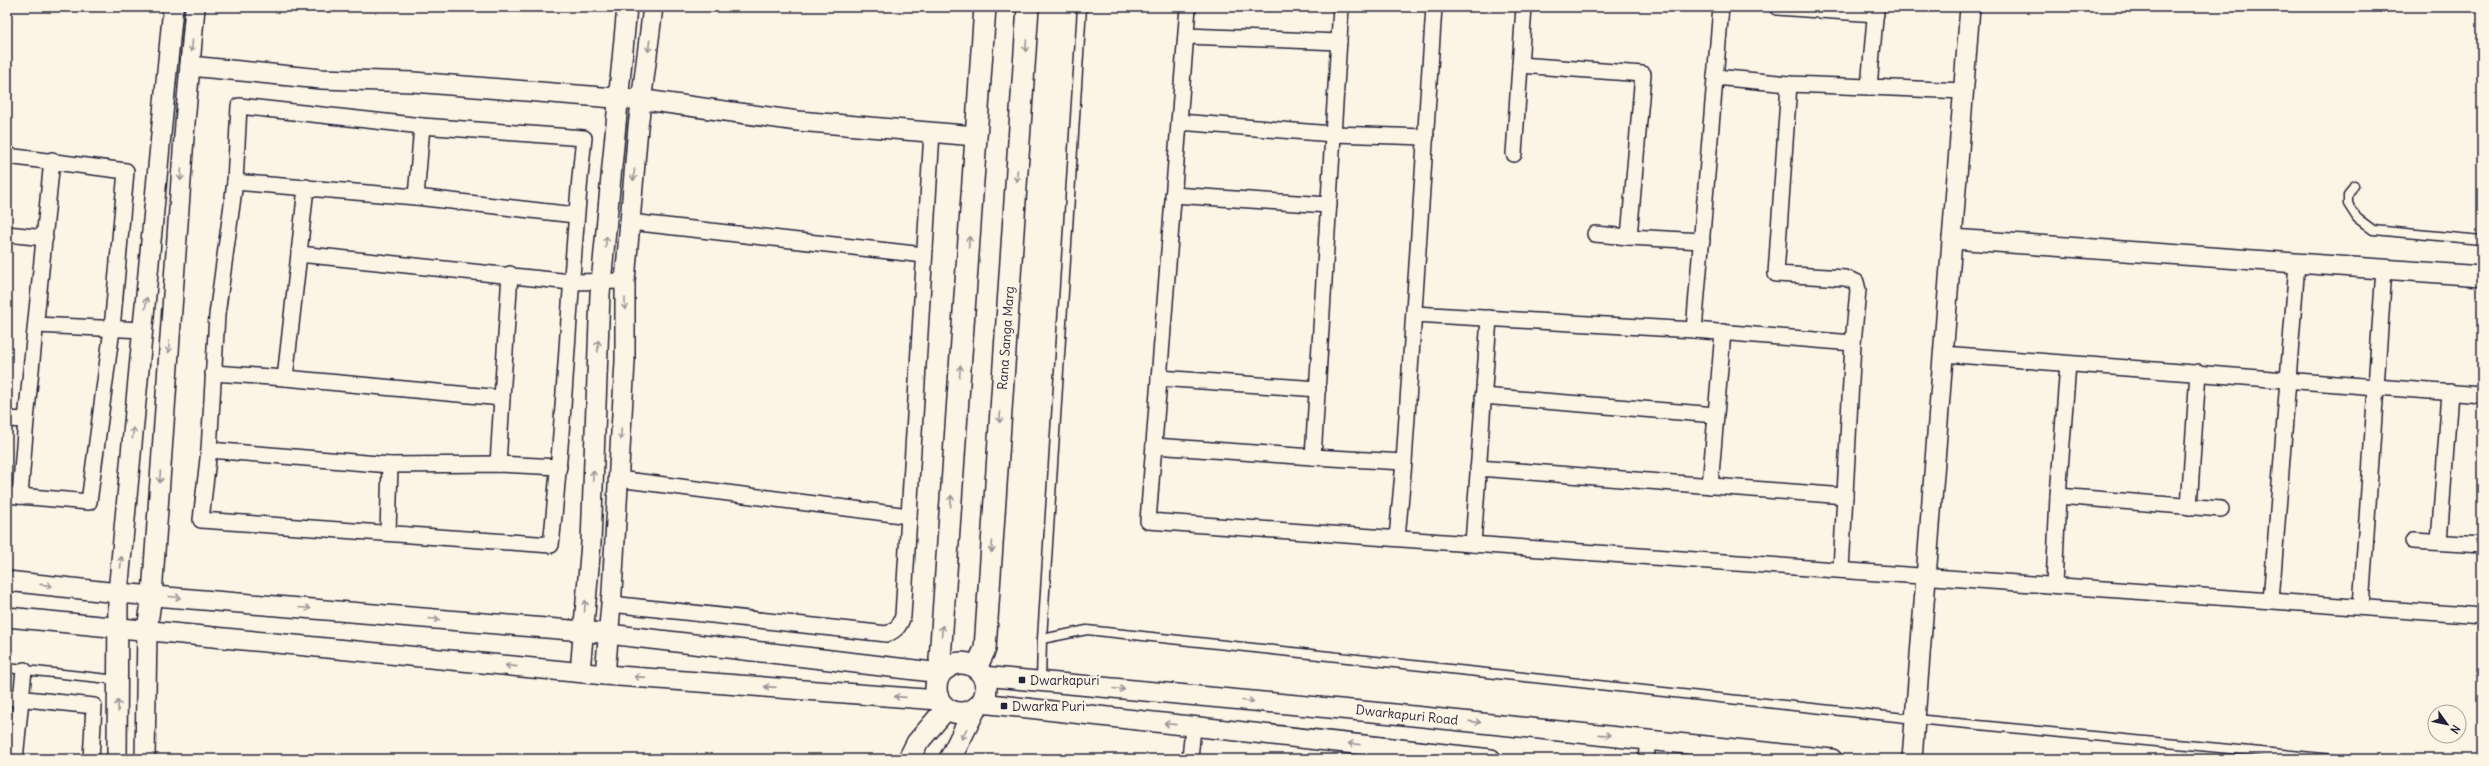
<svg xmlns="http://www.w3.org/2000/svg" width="2489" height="766" viewBox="0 0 2489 766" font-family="Delius,sans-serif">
<rect width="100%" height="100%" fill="#fcf5e5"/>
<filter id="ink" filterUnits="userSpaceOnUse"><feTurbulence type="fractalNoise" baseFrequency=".025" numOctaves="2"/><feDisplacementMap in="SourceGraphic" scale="8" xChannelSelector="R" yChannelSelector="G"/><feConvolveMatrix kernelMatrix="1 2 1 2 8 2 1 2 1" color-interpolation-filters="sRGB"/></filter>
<g filter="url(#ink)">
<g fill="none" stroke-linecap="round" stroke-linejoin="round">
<g stroke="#22223b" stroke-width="11">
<g id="service">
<polyline points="2354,185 2348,195 2348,204 2357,218 2373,230 2482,240"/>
<polyline points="1042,639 1082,7"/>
<polyline points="7,668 118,680"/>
<polyline points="1041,682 1042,639 1087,630 1915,719 2334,759"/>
</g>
</g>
<g stroke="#22223b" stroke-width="18">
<g id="minor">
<polyline points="1188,7 1148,521 2482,616"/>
<polyline points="1341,7 1313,457 1404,462 1434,7"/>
<polyline points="1777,7 1876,14"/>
<polyline points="1876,7 1869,87 1964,91"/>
<polyline points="1186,36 1339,42"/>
<polyline points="1520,65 1643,74 1629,237 1702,241"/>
<polyline points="1715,77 1789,84 1869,87"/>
<polyline points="1789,84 1776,274 1845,278 1856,282 1858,290 1853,343"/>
<path d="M 239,106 L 422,126 L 584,138 C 569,274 566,410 551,545 L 201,520 L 209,450 L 217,315 L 235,182 Z"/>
<polyline points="1179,122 1333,134 1426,137"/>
<polyline points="1514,154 1524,7"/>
<polyline points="7,156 126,171 112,329 89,502 7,495"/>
<polyline points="235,182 416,197 575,215"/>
<polyline points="1173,195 1329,205"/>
<polyline points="416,197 422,126"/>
<polyline points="630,222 924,255"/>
<polyline points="7,234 45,238"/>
<polyline points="1595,234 1629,237"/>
<polyline points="299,254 306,187"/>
<polyline points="510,274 502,398 285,378 299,254 571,282 625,281"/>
<polyline points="1414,314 1694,330 1853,343 1841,570"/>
<polyline points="36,325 143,330"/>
<polyline points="1694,330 1721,7"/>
<polyline points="1943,354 2482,395"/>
<polyline points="213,373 285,378"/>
<polyline points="1159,378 1318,389"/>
<polyline points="1483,396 1716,415"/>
<polyline points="7,419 26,420 52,160"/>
<polyline points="1154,446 1313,457"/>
<polyline points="209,450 390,465 498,464 559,467"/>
<polyline points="498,464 502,398"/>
<polyline points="1478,468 1845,496"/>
<polyline points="618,479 909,516"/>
<polyline points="1710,486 1723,332"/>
<polyline points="20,496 26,420"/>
<polyline points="2058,496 2221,509"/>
<polyline points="2189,507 2198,372"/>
<polyline points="388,533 390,465"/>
<polyline points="1397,538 1404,462"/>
<polyline points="2413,541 2482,545"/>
<polyline points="2439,542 2450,392"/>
<polyline points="1473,544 1489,318"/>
<polyline points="2054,585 2058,496 2068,364"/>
<polyline points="2271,601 2297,263"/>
<path d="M 611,604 L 887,634 C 897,630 900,625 903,616 L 932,132"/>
<polyline points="2361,607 2384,269"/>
<polyline points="7,697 94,706 91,759"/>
<polyline points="15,759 24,670"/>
<polyline points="1190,759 1193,727"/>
<polyline points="1646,759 1648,740"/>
</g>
</g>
<g stroke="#22223b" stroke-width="22">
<g id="tertiary">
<polyline points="190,66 321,79 413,82 652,101 798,121 976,136"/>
<polyline points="1952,239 2482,276"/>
<polyline points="7,581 118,593 583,631 941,673"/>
<polyline points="7,617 605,675 938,700"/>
<polyline points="580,672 591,543 600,294 627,7"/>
<polyline points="605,675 612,592 625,361 625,281 638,127 653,7"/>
<polyline points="983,676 1394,714 1832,759"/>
<polyline points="981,703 1491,759"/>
<polyline points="117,759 118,593 173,7"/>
<polyline points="145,759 147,630 152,595 185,123 195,7"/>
<polyline points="1912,759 1970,7"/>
</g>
</g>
<g stroke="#22223b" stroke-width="24">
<g id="secondary">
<circle cx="961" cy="688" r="25"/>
<polyline points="947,668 940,659 985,7"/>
<polyline points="976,668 985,649 1028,7"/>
<polyline points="909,759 917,743 946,709"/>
<polyline points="950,759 975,709"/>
</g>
</g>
<use href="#service" stroke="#fcf5e5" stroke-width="8"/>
<use href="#minor" stroke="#fcf5e5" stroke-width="15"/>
<use href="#tertiary" stroke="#fcf5e5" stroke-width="19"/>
<use href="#secondary" stroke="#fcf5e5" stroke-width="21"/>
</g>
<defs><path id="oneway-shaft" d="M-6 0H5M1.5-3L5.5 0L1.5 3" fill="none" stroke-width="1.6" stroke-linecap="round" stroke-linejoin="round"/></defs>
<g stroke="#9a9698">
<use href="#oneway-shaft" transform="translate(192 46) rotate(95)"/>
<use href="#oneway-shaft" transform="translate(649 46) rotate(97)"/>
<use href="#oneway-shaft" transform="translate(1026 46) rotate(94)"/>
<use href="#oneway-shaft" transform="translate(181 175) rotate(94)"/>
<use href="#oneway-shaft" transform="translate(634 175) rotate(95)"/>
<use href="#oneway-shaft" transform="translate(1017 176) rotate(94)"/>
<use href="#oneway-shaft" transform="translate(606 242) rotate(-85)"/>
<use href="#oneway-shaft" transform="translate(969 242) rotate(-86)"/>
<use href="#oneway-shaft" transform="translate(146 303) rotate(-84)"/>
<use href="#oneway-shaft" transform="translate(625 304) rotate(90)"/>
<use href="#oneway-shaft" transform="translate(598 346) rotate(-88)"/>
<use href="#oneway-shaft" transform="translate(169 347) rotate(94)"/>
<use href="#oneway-shaft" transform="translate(960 371) rotate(-86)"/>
<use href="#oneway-shaft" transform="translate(1000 417) rotate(94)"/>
<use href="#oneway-shaft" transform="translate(133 433) rotate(-84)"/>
<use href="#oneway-shaft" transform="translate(621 434) rotate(93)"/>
<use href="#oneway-shaft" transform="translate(593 476) rotate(-88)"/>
<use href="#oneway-shaft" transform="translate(160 477) rotate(94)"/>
<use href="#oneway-shaft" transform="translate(951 501) rotate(-86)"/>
<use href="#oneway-shaft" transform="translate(992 547) rotate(94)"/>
<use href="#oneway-shaft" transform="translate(121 562) rotate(-85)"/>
<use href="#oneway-shaft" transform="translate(46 585) rotate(6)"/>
<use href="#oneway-shaft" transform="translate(175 597) rotate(5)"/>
<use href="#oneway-shaft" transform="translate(585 606) rotate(-85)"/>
<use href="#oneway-shaft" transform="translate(305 608) rotate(5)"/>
<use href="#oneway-shaft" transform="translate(434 619) rotate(5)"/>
<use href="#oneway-shaft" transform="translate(942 631) rotate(-86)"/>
<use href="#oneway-shaft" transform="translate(511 666) rotate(-174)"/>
<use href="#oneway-shaft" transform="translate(640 677) rotate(-176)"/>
<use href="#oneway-shaft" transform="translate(770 687) rotate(-176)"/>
<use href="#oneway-shaft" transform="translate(1119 689) rotate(5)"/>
<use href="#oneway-shaft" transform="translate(900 697) rotate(-176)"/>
<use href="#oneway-shaft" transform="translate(1248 701) rotate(5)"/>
<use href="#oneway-shaft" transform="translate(118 706) rotate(-92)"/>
<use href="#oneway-shaft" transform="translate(1475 722) rotate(6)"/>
<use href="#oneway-shaft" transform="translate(1170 724) rotate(-174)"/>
<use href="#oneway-shaft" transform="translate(964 734) rotate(116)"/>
<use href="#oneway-shaft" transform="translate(1605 735) rotate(6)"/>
<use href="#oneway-shaft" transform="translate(1354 744) rotate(-174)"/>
</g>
</g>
<g fill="#22223b" stroke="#fcf5e5" stroke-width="1.5">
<rect x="1018" y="676" width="8" height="8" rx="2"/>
<rect x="1000" y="702" width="8" height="8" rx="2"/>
</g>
<g text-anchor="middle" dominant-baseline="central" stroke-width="4" stroke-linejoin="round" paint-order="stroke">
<g font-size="13" fill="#22223b" stroke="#fcf5e5">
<text transform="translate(1006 338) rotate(-86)">Rana Sanga Marg</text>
<text transform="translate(1407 715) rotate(6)">Dwarkapuri Road</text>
</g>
<g font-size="13" fill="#22223b" stroke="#fcf5e5" text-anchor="start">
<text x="1030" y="680">Dwarkapuri</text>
<text x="1012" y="706">Dwarka Puri</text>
</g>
</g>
<rect width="2489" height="766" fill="none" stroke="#fcf5e5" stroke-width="24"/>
<rect x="12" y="12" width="2465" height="742" fill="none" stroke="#22223b" stroke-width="1.5" filter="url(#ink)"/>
<g transform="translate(2447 724) rotate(123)"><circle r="19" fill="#fcf5e5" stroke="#a5a1a1"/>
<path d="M0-3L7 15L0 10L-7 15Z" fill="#22223b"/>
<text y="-6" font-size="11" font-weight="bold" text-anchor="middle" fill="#22223b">N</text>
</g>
</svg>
